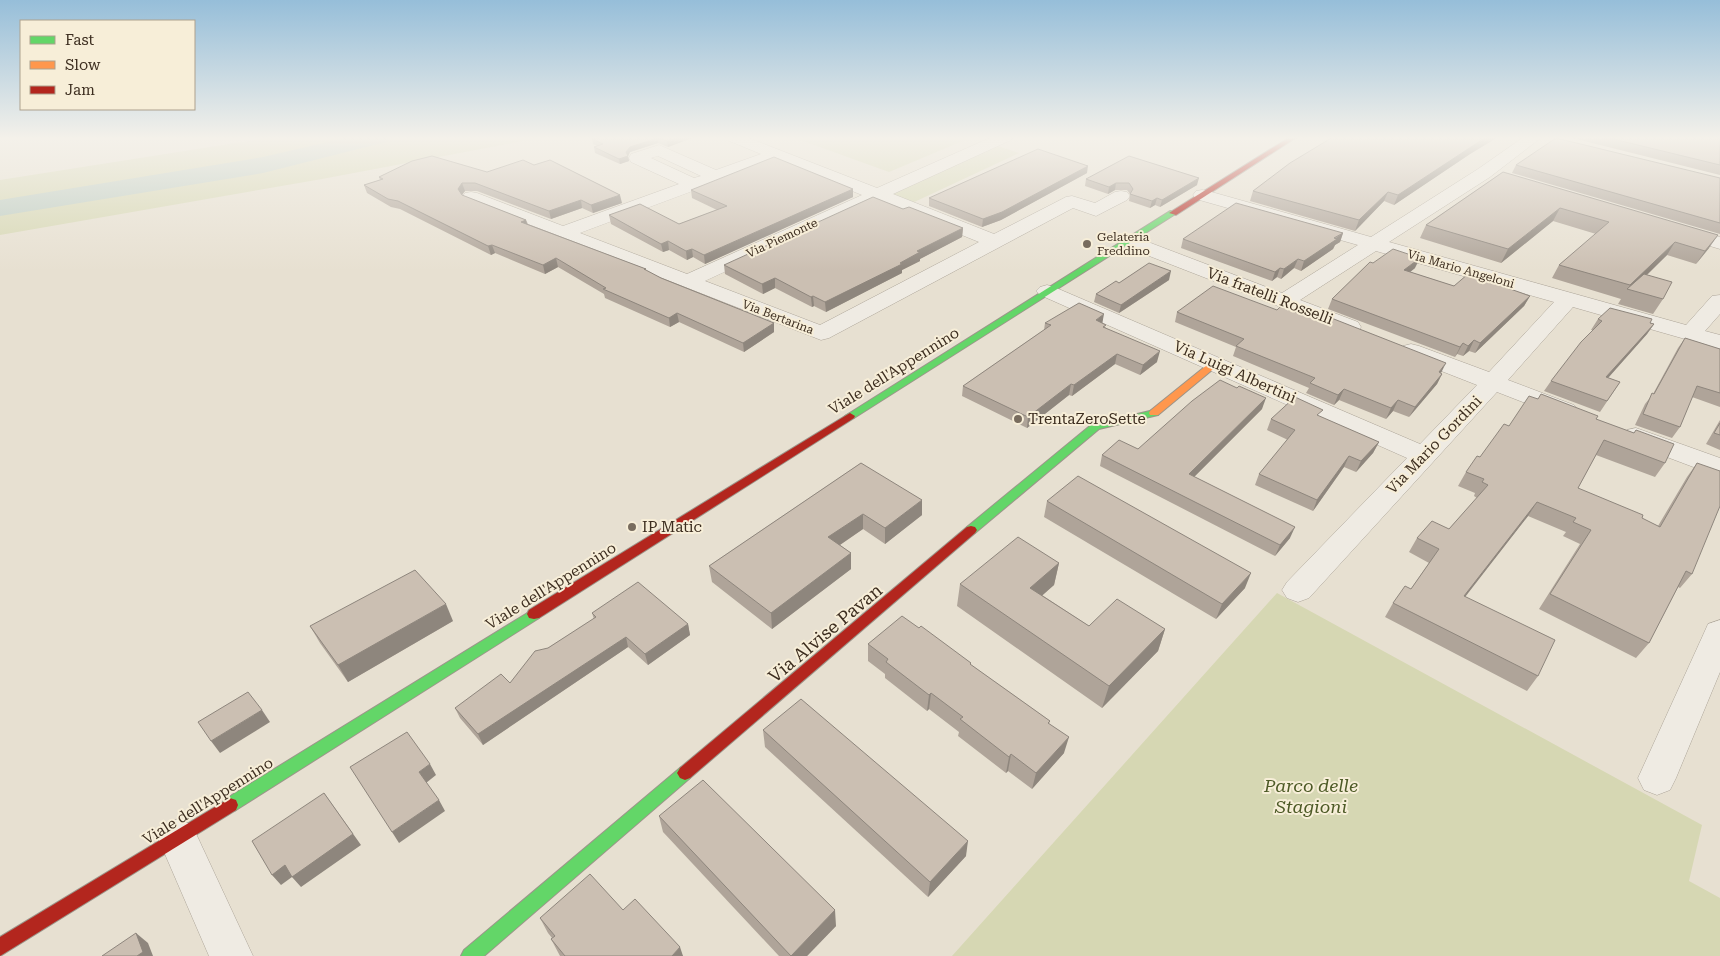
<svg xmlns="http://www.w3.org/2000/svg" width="1720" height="956" viewBox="0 0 1720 956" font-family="'Roboto Serif',serif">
<rect width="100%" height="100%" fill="#e7e0d1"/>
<g fill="#d6d7b3">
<polygon points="273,137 544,137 322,179 0,235 0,180"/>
<polygon points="792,137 972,137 889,172"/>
<polygon points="995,145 1019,153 910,204 890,193"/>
<polygon points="1277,593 1702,825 1689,881 1720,898 1720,956 952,956"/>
</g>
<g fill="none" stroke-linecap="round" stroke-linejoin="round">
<polygon fill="#bcccc2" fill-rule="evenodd" points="349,137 390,137 386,142 263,173 0,216 0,200 263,157"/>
<g stroke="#ada599" stroke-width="1">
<g id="street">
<path d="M 725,137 L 746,137 L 877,188 L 992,137 L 1013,137 L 1011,140 L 893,194 L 994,234 L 1066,197 L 1072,196 L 1095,203 L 1115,192 L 1121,191 L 1127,192 L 1130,196 L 1127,200 L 1096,216 L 1073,208 L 829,338 L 821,340 L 465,201 L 462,197 L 465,193 L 471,192 L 477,193 L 563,226 L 679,184 L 631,162 L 629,158 L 631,154 L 659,145 L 716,170 L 761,154 L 727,140 ZM 658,156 L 701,176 L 694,178 L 651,158 ZM 776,160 L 862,195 L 687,274 L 580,233 ZM 878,201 L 979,242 L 820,325 L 705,281 Z"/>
<polygon points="1524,137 1542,137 1490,177 1389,242 1686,325 1712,296 1720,295 1720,314 1705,331 1720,335 1720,349 1573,307 1508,380 1574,405 1578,410 1574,415 1565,418 1556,415 1497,392 1309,598 1298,602 1287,598 1282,590 1287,582 1407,458 1040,295 1036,291 1040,287 1047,285 1054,287 1420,444 1477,385 1403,356 1399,351 1403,346 1411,344 1419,346 1489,372 1554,302 1376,251 1300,300 1358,322 1361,327 1358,332 1350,334 1121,245 1118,241 1121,237 1128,235 1135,237 1282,293 1358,245 1196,199 1193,195 1196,191 1202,190 1208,191 1371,237 1478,169"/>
<polygon points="1677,224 1720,237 1720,249 1670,234 1667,230 1670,226"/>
<polygon points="1636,428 1720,458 1720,477 1627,442 1623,436 1627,430"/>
<polygon points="1720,620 1720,672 1676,778 1670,790 1657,795 1644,790 1638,778 1704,633 1708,624"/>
<polygon points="178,819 192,825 253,956 209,956 158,838 164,825"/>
</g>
</g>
<g stroke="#9c958a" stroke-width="2">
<g id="fast">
<polygon points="1170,211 1177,213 854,418 846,418 845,416"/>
<polygon points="1154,410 1158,411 1159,413 1158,415 1099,429 975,533 967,533 965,530 967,527 1091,425"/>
<polygon points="534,609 539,610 541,614 539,618 236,810 230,812 224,810 222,805 224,800"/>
<polygon points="685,766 690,768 693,773 690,778 484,956 461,956 464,950 680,768"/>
</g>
</g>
<g stroke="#9c958a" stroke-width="2">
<polygon id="slow" points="1215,360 1220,363 1218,365 1158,415 1150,415 1149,413 1150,411 1212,361"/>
</g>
<g stroke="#9c958a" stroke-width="2">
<g id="jam">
<polygon points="1290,137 1297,137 1176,215 1169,213"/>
<polygon points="850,413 855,416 854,418 539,618 534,619 529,618 527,614 529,610"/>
<polygon points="971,526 975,527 977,530 975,533 690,778 685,780 680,778 677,773 680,768 967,527"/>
<polygon points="230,798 236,800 238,805 236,810 0,956 0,937"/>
</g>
</g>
<use href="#street" fill="#efebe3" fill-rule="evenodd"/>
<use href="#fast" fill="#63d668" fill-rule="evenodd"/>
<use href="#slow" fill="#ff974d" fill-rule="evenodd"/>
<use href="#jam" fill="#b3261e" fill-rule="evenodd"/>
</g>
<g fill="#afa499">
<polygon points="599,137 695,137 668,147 658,143 630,152 628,156 629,161 620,164 595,153 594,147 597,146 593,144 592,139"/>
<polygon points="1333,137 1498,137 1470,154 1394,205 1384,201 1355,231 1250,201 1253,191"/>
<polygon points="1568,137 1720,137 1720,175"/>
<polygon points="534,165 622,203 593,213 582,208 551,219 477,191 465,191 462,195 526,220 528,224 646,269 646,271 661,278 774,323 774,332 744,352 679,322 670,327 605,298 604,294 558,267 545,274 495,253 491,255 400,209 391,207 367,193 364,185 380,180 379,177 487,172"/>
<polygon points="1516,165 1720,178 1720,234 1512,173"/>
<polygon points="1503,172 1709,248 1696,264 1667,255 1647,275 1663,299 1653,314 1618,304 1621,299 1552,278 1559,265 1596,234 1553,221 1501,263 1420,238 1426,225"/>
<polygon points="1087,173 1001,220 982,227 929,206 929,198"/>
<polygon points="1086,179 1197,185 1160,207 1155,205 1150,208 1129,201 1130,194 1127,190 1115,190 1108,194 1085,186"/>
<polygon points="853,189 853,197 705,264 693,257 687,260 669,250 663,252 611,224 609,215 679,224 717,210 692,198 691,190"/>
<polygon points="903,209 963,228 962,237 920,259 920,261 902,270 902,273 826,312 814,306 812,307 775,288 763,294 725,274 724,265"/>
<polygon points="1343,233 1340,242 1335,245 1333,249 1301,271 1294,268 1281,279 1277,277 1272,281 1181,248 1183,239"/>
<polygon points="1373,263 1415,268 1410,272 1454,286 1530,296 1524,306 1475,353 1469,351 1463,356 1457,354 1455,357 1328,309 1332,299"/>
<polygon points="1169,280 1119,313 1094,302 1096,294 1119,283"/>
<polygon points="1177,312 1441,373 1442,374 1437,384 1409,417 1393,411 1386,419 1339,400 1334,405 1306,393 1309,388 1233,356 1236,347 1175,322"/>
<polygon points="1598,319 1650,323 1654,324 1647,334 1608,378 1620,382 1600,412 1544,391 1551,381 1593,330 1591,330"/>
<polygon points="1045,323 1102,323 1106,328 1157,362 1140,375 1115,364 1072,396 1069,395 1027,428 962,396 963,386 1044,330"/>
<polygon points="1685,338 1720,349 1720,407 1692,397 1680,427 1672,438 1635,425 1645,404 1653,394 1678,348"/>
<polygon points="1538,399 1634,433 1636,430 1665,463 1655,477 1596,455 1578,488 1658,526 1687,477 1697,463 1692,574 1680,588 1678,587 1649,643 1636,658 1539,609 1580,544 1563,536 1566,532 1528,516 1465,596 1538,676 1527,691 1385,617 1393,603 1411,589 1429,563 1409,552 1417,538 1449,529 1477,498 1474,496 1475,493 1458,486 1466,472 1509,426"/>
<polygon points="1262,409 1194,477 1290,538 1275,556 1100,466 1102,455 1138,449"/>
<polygon points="1320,417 1379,442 1373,453 1356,472 1344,467 1313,511 1255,485 1259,474 1288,440 1267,430 1271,419"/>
<polygon points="1720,420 1720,450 1706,444"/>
<polygon points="861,463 922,515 885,544 863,529 840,545 851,553 851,569 772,629 712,582 709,566"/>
<polygon points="1047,501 1245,588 1216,619 1044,517"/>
<polygon points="1059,563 1054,585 1042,595 1089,626 1165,629 1158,651 1102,708 957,606 960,584"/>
<polygon points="592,613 688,624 690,635 648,665 628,647 483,745 460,718 455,708 510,683 548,648 594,619"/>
<polygon points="453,621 348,682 320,643 310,626"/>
<polygon points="919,628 971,663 971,665 1050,721 1049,724 1064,753 1032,789 1008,771 1006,773 958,736 959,732 929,709 927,711 885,678 885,674 868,661 868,644"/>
<polygon points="763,730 966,856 928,897 765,747"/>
<polygon points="659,816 836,926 807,956 779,956 663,832"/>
<polygon points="623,910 683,956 560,956 551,939 552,938 548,933 540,918"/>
</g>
<g fill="#8e867d">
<polygon points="680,137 695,137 668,147 667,141"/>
<polygon points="1487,137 1498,137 1470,154 1394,205 1398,195 1474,145"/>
<polygon points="658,138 658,143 630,152 628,156 629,161 620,164 619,159 626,152 630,147"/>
<polygon points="1088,166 1087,173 1001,220 982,227 983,219"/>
<polygon points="1199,178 1197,185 1160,207 1162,200"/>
<polygon points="462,183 465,191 460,197 458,189"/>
<polygon points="1116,183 1115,190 1108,194 1109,187"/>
<polygon points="853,189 853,197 705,264 704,255"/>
<polygon points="1388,192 1384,201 1355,231 1359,220"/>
<polygon points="620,195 622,203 593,213 591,205"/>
<polygon points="1157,198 1155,205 1150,208 1152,201"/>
<polygon points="581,200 582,208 551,219 549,211"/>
<polygon points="1560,208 1553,221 1501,263 1508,249"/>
<polygon points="526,220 528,228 521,222"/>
<polygon points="963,228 962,237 920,259 920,261 902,270 902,273 826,312 825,302 900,263 917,251"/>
<polygon points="1343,233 1340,242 1335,245 1333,249 1301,271 1304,261"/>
<polygon points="1718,235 1709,248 1696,264 1705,251"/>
<polygon points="668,241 669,250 663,252 661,244"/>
<polygon points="1675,242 1667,255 1631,290 1628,289 1630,285"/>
<polygon points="492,245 495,253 491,255 488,246"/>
<polygon points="692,249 693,257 687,260 686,251"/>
<polygon points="556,258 558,267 545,274 543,265"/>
<polygon points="1420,258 1415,268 1400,280 1404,270"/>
<polygon points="1298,259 1294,268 1281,279 1284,269"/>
<polygon points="1280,268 1277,277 1272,281 1275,272"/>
<polygon points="1171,271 1169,280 1119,313 1121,305"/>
<polygon points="775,278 775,288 763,294 762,284"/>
<polygon points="813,296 814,306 812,307 811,297"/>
<polygon points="1530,296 1524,306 1475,353 1480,343"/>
<polygon points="677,313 679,322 670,327 669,318"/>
<polygon points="1104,314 1102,325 1096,320"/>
<polygon points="774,323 774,332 744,352 743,343"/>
<polygon points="1654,324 1647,334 1599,388 1606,377"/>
<polygon points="1474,340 1469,351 1463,356 1468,346"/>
<polygon points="1463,343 1457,354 1455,357 1460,347"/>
<polygon points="1160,351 1157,362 1140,375 1143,365"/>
<polygon points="1117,354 1115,364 1072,396 1074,385"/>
<polygon points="1446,363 1441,373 1439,372"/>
<polygon points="1442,374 1437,384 1409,417 1415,407"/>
<polygon points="1071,384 1069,395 1027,428 1028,417"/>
<polygon points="1344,389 1339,400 1334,405 1338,395"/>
<polygon points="1266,398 1262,409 1186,485 1189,474"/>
<polygon points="1398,400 1393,411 1386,419 1391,408"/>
<polygon points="1379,442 1373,453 1356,472 1361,461"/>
<polygon points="1349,456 1344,467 1313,511 1317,500"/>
<polygon points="922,500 922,515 885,544 885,528"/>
<polygon points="1537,502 1528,516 1455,610 1464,596"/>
<polygon points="863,514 863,529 828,553 828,537"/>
<polygon points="1295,527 1290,538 1275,556 1280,545"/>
<polygon points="851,553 851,569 772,629 771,613"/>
<polygon points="1059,563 1054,585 1026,610 1030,588"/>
<polygon points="1251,573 1245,588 1216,619 1222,604"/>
<polygon points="446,604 453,621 348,682 338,665"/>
<polygon points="688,624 690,635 648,665 645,654"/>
<polygon points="1165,629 1158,651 1102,708 1109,686"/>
<polygon points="626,637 628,647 483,745 478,734"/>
<polygon points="931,693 929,709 927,711 929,695"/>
<polygon points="262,710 270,722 220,753 211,741"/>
<polygon points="1069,737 1064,753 1032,789 1036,773"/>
<polygon points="1011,754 1008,771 1006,773 1009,757"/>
<polygon points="430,764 436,775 426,783 419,772"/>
<polygon points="324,793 361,845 301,887 292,877 281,885 272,875"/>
<polygon points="439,800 445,811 399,843 392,832"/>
<polygon points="968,841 966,856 928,897 930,882"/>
<polygon points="835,910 836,926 807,956 791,956"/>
<polygon points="136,933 148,943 153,956 137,956"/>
<polygon points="680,947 683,956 672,956"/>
</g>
<g fill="#cbbfb2" stroke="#8e867d">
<polygon points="599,137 680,137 667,141 658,138 630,147 626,152 628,156 619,159 594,147 603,144 592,139"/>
<polygon points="1333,137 1487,137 1474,145 1398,195 1388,192 1359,220 1253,191 1290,163"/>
<polygon points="1605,137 1720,137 1720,165"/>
<polygon points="1556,138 1720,178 1720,223 1516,165"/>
<polygon points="1038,149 1088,166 1002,212 983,219 929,198"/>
<polygon points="432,156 487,172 523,160 534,165 550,160 620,195 591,205 581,200 549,211 475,183 462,183 458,189 462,195 526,220 521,222 646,269 644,269 661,278 774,323 743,343 677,313 669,318 603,289 606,288 556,258 543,265 492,245 488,246 398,201 388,199 364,185 383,179 379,177 412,161"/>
<polygon points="1129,156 1199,178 1162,200 1157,198 1152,201 1130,194 1133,189 1129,183 1116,183 1109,187 1086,179"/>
<polygon points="774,157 853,189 704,255 692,249 686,251 668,241 661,244 609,215 640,204 679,224 727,206 691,190"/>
<polygon points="1503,172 1718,235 1705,251 1675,242 1630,285 1559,265 1609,222 1560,208 1508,249 1426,225"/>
<polygon points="873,197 903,209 909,207 963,228 917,251 920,252 900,263 902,264 825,302 813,296 811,297 775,278 762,284 724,265"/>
<polygon points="1236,203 1343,233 1334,238 1337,239 1304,261 1298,259 1284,269 1280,268 1275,272 1183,239"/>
<polygon points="1393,249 1420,258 1404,270 1454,286 1468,274 1530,296 1480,343 1474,340 1468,346 1463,343 1460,347 1332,299 1370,262 1373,263"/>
<polygon points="1149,263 1171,271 1121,305 1096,294 1116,281 1119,283"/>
<polygon points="1644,274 1672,282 1663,299 1627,289"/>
<polygon points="1213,286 1277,310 1280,307 1312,317 1316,312 1446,363 1439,372 1442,374 1415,407 1398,400 1391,408 1344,389 1338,395 1310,383 1315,378 1236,346 1244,339 1177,312"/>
<polygon points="1079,303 1104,314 1096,320 1106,325 1103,327 1160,351 1143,365 1117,354 1074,385 1071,384 1028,417 963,386 1051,325 1045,323"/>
<polygon points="1610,308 1652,319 1650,323 1654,324 1606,377 1620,382 1607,401 1551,381 1581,342 1602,321 1598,319"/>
<polygon points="1685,338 1720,349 1720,393 1697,386 1680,427 1643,414 1652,393 1654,394"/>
<polygon points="1220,380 1237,388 1239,386 1266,398 1189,474 1295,527 1280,545 1102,455 1119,440 1138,449 1192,401"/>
<polygon points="1541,394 1598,416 1596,419 1634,433 1636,430 1674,444 1665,463 1604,440 1578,488 1643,515 1642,518 1660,527 1697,463 1720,471 1720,506 1692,574 1686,571 1649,643 1550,594 1591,530 1573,522 1576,518 1537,502 1464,596 1555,640 1538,676 1393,603 1405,586 1411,589 1439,549 1417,538 1432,521 1449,529 1488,485 1482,482 1484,479 1466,472 1477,456 1480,457 1504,424 1509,426 1529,396 1538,399"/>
<polygon points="1295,397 1323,410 1317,415 1379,442 1361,461 1349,456 1317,500 1259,474 1295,430 1271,419"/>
<polygon points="1720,423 1720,435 1714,433"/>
<polygon points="861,463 922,500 885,528 863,514 828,537 851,553 771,613 709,566"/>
<polygon points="1078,476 1251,573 1222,604 1047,501"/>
<polygon points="1018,537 1059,563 1030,588 1089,626 1117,599 1165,629 1109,686 960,584"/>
<polygon points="415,570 446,604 338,665 310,626"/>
<polygon points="638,582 688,624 645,654 626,637 478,734 455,708 501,674 510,683 535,651 548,648 596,617 592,613"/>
<polygon points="902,616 919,628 921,626 971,663 970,664 1050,721 1048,723 1069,737 1036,773 1011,754 1009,757 960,719 963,717 931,693 929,695 886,662 888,659 868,644"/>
<polygon points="248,692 262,710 211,741 198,722"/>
<polygon points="801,699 968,841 930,882 763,730"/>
<polygon points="407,732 430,764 419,772 439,800 392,832 350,767"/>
<polygon points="703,780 835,910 791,956 659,816"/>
<polygon points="324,793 353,834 292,877 285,865 272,875 252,841"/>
<polygon points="590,874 623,910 635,899 680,947 672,956 565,956 551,939 555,936 540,918"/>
<polygon points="136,933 143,952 137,956 102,956"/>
</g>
<linearGradient id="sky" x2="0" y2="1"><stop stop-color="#96bed9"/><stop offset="0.51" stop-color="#f4f1ea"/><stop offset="1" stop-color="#f4f1ea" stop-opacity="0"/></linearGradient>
<rect width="1720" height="271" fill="url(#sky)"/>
<g fill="#786c5e" stroke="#f7eed8" stroke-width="2">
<circle cx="1087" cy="244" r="5"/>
<circle cx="1018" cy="419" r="5"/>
<circle cx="632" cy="527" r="5"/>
</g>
<g text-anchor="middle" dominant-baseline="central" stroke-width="4" stroke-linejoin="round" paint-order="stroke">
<g font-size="12" fill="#3d2e20" stroke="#f7eed8" text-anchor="start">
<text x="1097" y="237">Gelateria<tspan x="1097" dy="14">Freddino</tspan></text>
</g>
<g font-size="12" fill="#3d2e20" stroke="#f7eed8">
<text transform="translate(782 238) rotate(-25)">Via Piemonte</text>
<text transform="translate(1461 269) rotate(16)">Via Mario Angeloni</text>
<text transform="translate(778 317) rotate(21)">Via Bertarina</text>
</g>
<g font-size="15" fill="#3d2e20" stroke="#f7eed8">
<text transform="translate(1270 296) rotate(21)">Via fratelli Rosselli</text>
<text transform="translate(894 371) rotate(-32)">Viale dell'Appennino</text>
<text transform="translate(1235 372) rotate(24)">Via Luigi Albertini</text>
<text transform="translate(1434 445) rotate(-46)">Via Mario Gordini</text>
<text transform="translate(551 586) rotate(-32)">Viale dell'Appennino</text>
<text transform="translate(208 801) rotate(-32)">Viale dell'Appennino</text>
</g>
<g font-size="15" fill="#3d2e20" stroke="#f7eed8" text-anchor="start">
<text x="1028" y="419">TrentaZeroSette</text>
<text x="642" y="527">IP Matic</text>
</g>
<g font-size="18" fill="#3d2e20" stroke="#f7eed8">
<text transform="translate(825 633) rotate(-40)">Via Alvise Pavan</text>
</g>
<g font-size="18" font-style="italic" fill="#4d5a26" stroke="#f7eed8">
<text x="1311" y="785">Parco delle<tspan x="1311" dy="21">Stagioni</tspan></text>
</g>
</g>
<rect x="20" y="20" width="175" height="90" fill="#f7eed8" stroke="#ada18e"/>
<rect x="30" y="36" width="25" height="8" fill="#63d668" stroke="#ada18e"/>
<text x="65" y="45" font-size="15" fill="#3d2e20">Fast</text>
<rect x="30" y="61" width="25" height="8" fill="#ff974d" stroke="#ada18e"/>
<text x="65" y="70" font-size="15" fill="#3d2e20">Slow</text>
<rect x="30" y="86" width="25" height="8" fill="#b3261e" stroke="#ada18e"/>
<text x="65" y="95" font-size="15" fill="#3d2e20">Jam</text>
</svg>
